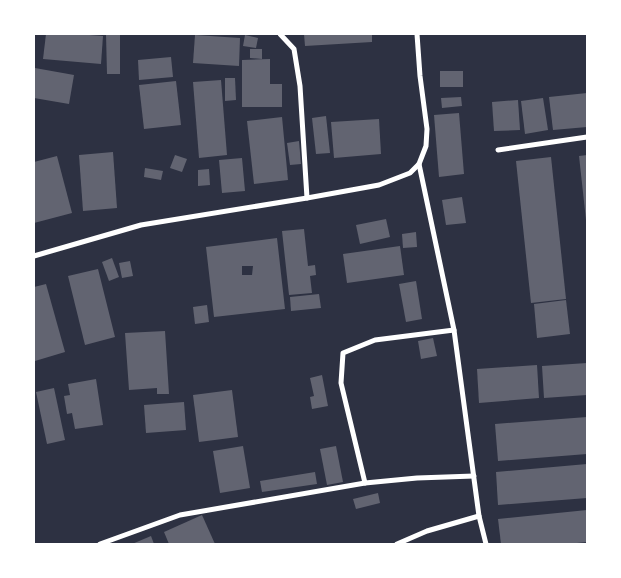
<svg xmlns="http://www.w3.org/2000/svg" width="621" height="578" viewBox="0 0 621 578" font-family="Manrope,sans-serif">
<rect width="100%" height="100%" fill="#2d3142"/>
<g fill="#626471" fill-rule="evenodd">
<polygon points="46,34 76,34 103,36 101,64 43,59"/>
<polygon points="106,34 120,34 120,74 107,74"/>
<polygon points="304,34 372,34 372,42 305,46"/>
<polygon points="195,35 240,38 239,66 193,63"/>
<polygon points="245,35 258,38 256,48 243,46"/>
<polygon points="250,49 262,49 262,59 250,58"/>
<polygon points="171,57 173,77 139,80 138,60"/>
<polygon points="270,59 270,84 282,84 282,107 242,107 242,60"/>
<polygon points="35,68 74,75 69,104 34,98"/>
<rect x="440" y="71" width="23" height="16"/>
<polygon points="225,78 235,78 236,100 225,101"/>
<polygon points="221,80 227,155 199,158 193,82"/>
<polygon points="176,81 181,125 144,129 139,85"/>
<polygon points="587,93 587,127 553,130 549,97"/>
<polygon points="461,97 462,106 442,108 441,98"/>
<polygon points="543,98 548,130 525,134 521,101"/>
<polygon points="518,100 520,130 494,131 492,102"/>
<polygon points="459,113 464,174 439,177 434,115"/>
<polygon points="326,116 330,153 316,154 312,118"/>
<polygon points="282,117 288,180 254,184 247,121"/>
<polygon points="379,119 381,154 334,158 331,122"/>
<polygon points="299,141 301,164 290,165 287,143"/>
<polygon points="113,152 117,208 83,211 79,155"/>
<polygon points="175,155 187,159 182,172 170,168"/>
<polygon points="587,155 587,220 586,220 579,156"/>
<polygon points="57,156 72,213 34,223 34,162"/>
<polygon points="551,157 566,299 531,303 516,161"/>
<polygon points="242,158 245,191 222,193 219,160"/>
<polygon points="145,168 163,171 161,180 144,177"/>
<polygon points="209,169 210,185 198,186 198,170"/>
<polygon points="462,197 466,223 446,225 442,200"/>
<polygon points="386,219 390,237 360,244 356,225"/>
<polygon points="304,229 308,266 315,265 316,275 310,276 312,293 289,295 282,231"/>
<polygon points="416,232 417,247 403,248 402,234"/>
<path d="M 277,238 L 285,309 L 214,317 L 206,247 ZM 242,266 L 253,266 L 252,275 L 242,275 Z"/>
<polygon points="400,246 404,275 347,283 343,254"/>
<polygon points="112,258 119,277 109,281 102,262"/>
<polygon points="130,261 133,276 122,278 119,263"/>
<polygon points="98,269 115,337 85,345 68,276"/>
<polygon points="416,281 422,319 406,322 399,284"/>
<polygon points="46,284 65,352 35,361 34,355 34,287"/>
<polygon points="319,294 321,308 291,311 290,297"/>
<polygon points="566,300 570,334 537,338 534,304"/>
<polygon points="207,305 209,322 195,324 193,307"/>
<polygon points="165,331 169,394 157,394 157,388 129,390 125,333"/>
<polygon points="433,338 437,356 421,359 418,341"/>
<polygon points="587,363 587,395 544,398 542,366"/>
<polygon points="537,365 539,398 479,403 477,369"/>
<polygon points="322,375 328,406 312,409 310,397 314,396 310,378"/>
<polygon points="96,379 103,425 75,429 72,413 67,414 64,396 70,395 68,384"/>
<polygon points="54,388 65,440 47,444 36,392"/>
<polygon points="232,390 238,437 199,442 193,395"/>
<polygon points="184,402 186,430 146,433 144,405"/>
<polygon points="587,417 587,454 498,461 495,424"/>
<polygon points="243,446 250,488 220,493 213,451"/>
<polygon points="336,446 343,482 327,485 320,449"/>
<polygon points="587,464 587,498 498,505 496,472"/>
<polygon points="315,472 317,484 262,492 260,481"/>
<polygon points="378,493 380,503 356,509 353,499"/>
<polygon points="587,510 587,542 567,544 501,544 498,519"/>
<polygon points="202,515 215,544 169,544 164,532"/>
<polygon points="151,536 154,544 132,544"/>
</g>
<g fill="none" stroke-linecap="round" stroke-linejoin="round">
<g stroke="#fff" stroke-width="5">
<polyline points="280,34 294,49 300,86 307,198"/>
<polyline points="498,150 587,137"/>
<polyline points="419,164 454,330 479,516 486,544"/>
<polyline points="34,256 141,225 307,198 379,185 410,173 419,164 426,146 427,129 420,76 417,34"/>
<polyline points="365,483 341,383 343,353 375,340 454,330"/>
<polyline points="100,544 180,515 365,483 417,478 474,476"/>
<polyline points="397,544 427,531 479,516"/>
</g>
</g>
<rect width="621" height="578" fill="none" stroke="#ffffff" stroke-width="70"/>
</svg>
